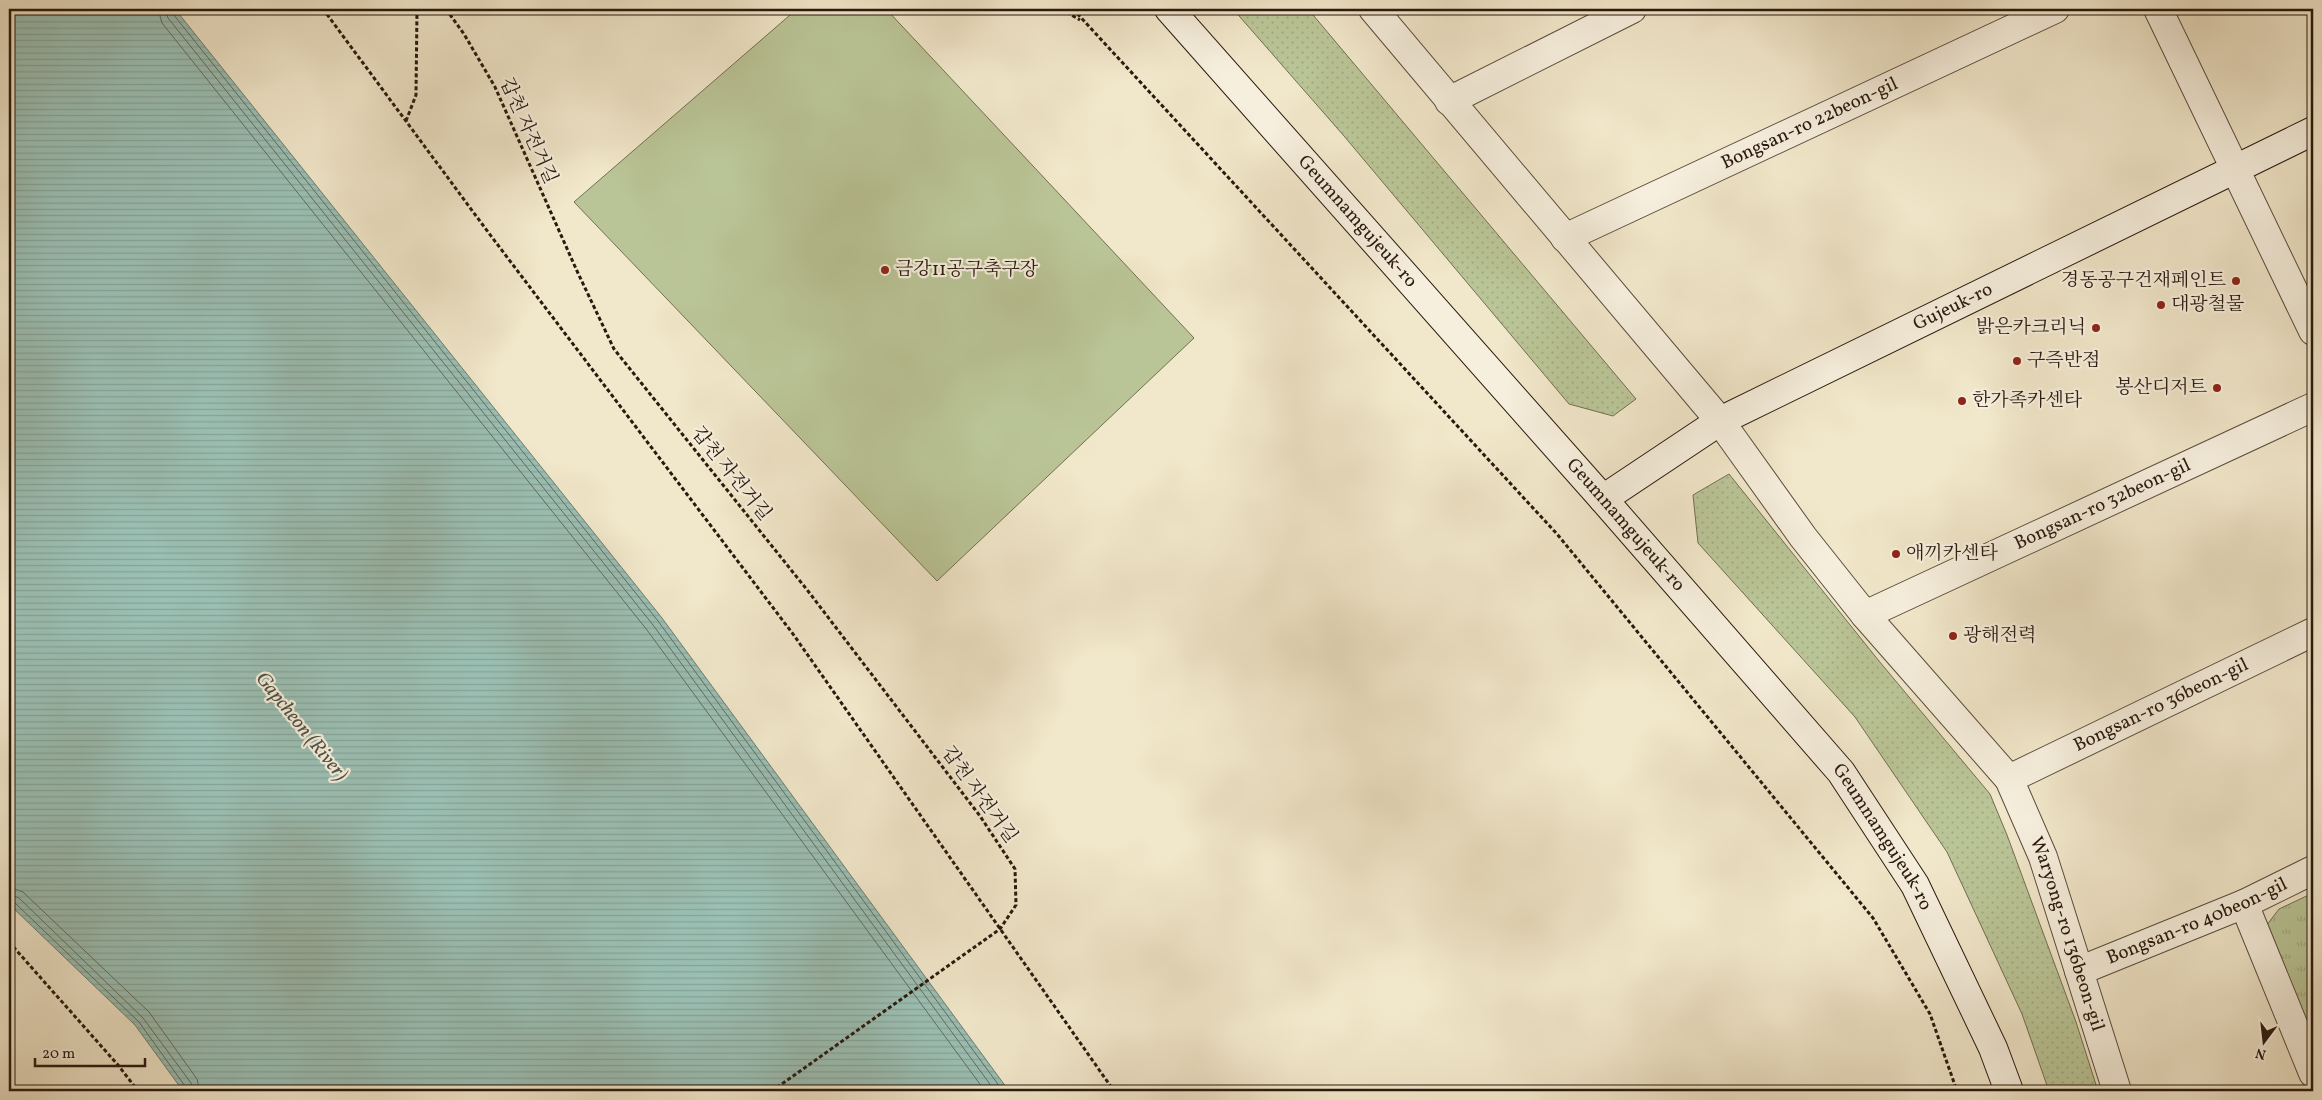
<svg xmlns="http://www.w3.org/2000/svg" width="2322" height="1100" viewBox="0 0 2322 1100" font-family="Vollkorn,'Noto Serif KR',serif">
<defs>
<pattern id="grass-dots" width="8" height="8" patternUnits="userSpaceOnUse" patternTransform="scale(1.25)"><rect width="8" height="8" fill="#bac597"/><path d="M2 2h.1M6 6h.1" fill="none" stroke="#a0a981" stroke-width="1.8" stroke-linecap="round"/></pattern>
<pattern id="park-tufts" width="24" height="20" patternUnits="userSpaceOnUse" patternTransform="scale(1.25)"><rect width="24" height="20" fill="#bac597"/><path d="M3 7l-1-3M5 7V3M7 7l1-3M15 17l-1-3M17 17v-4M19 17l1-3" fill="none" stroke="#a0a981"/></pattern>
<pattern id="water-rules" width="6" height="5" patternUnits="userSpaceOnUse" patternTransform="scale(1.25)"><rect width="6" height="5" fill="#9bc0b4"/><path d="M0 2.5h6" fill="none" stroke="#86a49a"/></pattern>
</defs>
<rect width="100%" height="100%" fill="#f1e7ca"/>
<filter id="stains"><feTurbulence type="fractalNoise" baseFrequency=".004" numOctaves="4"/><feColorMatrix values="0 0 0 0 .2 0 0 0 0 .09 0 0 0 0 .02 0 0 0 .5 -.17"/></filter>
<radialGradient id="worn" r=".72"><stop offset=".6" stop-color="#630" stop-opacity="0"/><stop offset="1" stop-color="#630" stop-opacity=".3"/></radialGradient>
<g fill="url(#grass-dots)" stroke="#726f52">
<polygon points="1233,9 1308,9 1636,399 1613,416 1569,404 1344,136"/>
<polygon points="1729,474 1879,661 1990,794 2007,835 2076,1022 2098,1091 2049,1091 2022,1014 1947,852 1855,717 1698,543 1693,495"/>
</g>
<polygon fill="url(#park-tufts)" stroke="#726f52" points="2313,893 2313,1042 2266,926 2279,909"/>
<polygon fill="#bac597" stroke="#726f52" points="797,9 886,9 1194,338 937,581 574,202"/>
<polygon fill="url(#water-rules)" stroke="#6d7d72" points="9,9 175,9 662,618 1009,1091 183,1091 135,1025 9,904"/>
<g fill="none" stroke-linecap="round" stroke-linejoin="round">
<g stroke="#626c61" stroke-width="1">
<polyline points="158,9 162,23 647,630 985,1091"/>
<polyline points="165,9 168,18 653,625 995,1091"/>
<polyline points="172,9 173,14 658,621 1003,1091"/>
<polyline points="9,887 23,892 149,1012 197,1079 200,1091"/>
<polyline points="9,894 19,898 143,1018 191,1083 193,1091"/>
<polyline points="9,901 14,902 139,1022 185,1086 186,1091"/>
</g>
<g stroke="#5b4c3d" stroke-width="30">
<g id="street">
<path id="s1" d="M 1373,9 L 1720,421 L 1803,537 L 1865,615 L 2009,779 L 2043,857 L 2117,1091"/>
<polyline points="2158,9 2313,331"/>
<polyline points="1449,101 1632,9"/>
<path id="s2" d="M 1565,238 L 2055,9"/>
<path id="s3" d="M 1865,615 L 2313,407"/>
<path id="s4" d="M 2009,779 L 2313,632"/>
<polyline points="2244,904 2313,1073"/>
<path id="s5" d="M 2079,971 L 2244,904 L 2313,870"/>
</g>
</g>
<g stroke="#29190e" stroke-width="30">
<g id="secondary">
<path id="s6" d="M 1169,9 L 1603,499 L 1841,772 L 1915,885 L 1993,1048 L 2009,1091"/>
<path id="s7" d="M 1603,499 L 1720,421 L 2313,131"/>
</g>
</g>
<g stroke="#29190e" stroke-width="3" stroke-dasharray="4 2.5" stroke-linecap="butt">
<polyline points="323,9 488,232 793,634 1114,1091"/>
<polyline points="446,9 464,34 495,87 577,271 614,349 808,591 980,816 1015,869 1016,905 1000,929 772,1091"/>
<polyline points="1061,9 1080,20"/>
<polyline points="1073,9 1557,534 1873,918 1930,1014 1957,1091"/>
<polyline points="406,121 416,95 417,9"/>
<polyline points="9,942 118,1065 138,1091"/>
</g>
<use href="#street" stroke="#f6efdd" stroke-width="28"/>
<use href="#secondary" stroke="#f6efdd" stroke-width="28"/>
</g>
<g fill="#8f2418" stroke="#f6efdd" stroke-width="2">
<circle cx="885" cy="270" r="5"/>
<circle cx="2236" cy="281" r="5"/>
<circle cx="2161" cy="305" r="5"/>
<circle cx="2096" cy="328" r="5"/>
<circle cx="2017" cy="361" r="5"/>
<circle cx="2217" cy="388" r="5"/>
<circle cx="1962" cy="401" r="5"/>
<circle cx="1896" cy="554" r="5"/>
<circle cx="1953" cy="636" r="5"/>
</g>
<g text-anchor="middle" dominant-baseline="central" stroke-width="4.5" stroke-linejoin="round" paint-order="stroke">
<g font-size="19" fill="#29190e" stroke="#f6efdd">
<text stroke="none"><textPath href="#s2" startOffset="270">Bongsan-ro 22beon-gil</textPath></text>
<text transform="translate(528 131) rotate(66)">갑천 자전거길</text>
<text stroke="none"><textPath href="#s6" startOffset="284">Geumnamgujeuk-ro</textPath></text>
<text stroke="none"><textPath href="#s7" startOffset="400">Gujeuk-ro</textPath></text>
<text transform="translate(731 474) rotate(51)">갑천 자전거길</text>
<text stroke="none"><textPath href="#s3" startOffset="262">Bongsan-ro 32beon-gil</textPath></text>
<text stroke="none"><textPath href="#s6" startOffset="689">Geumnamgujeuk-ro</textPath></text>
<text stroke="none"><textPath href="#s4" startOffset="169">Bongsan-ro 36beon-gil</textPath></text>
<text transform="translate(979 795) rotate(54)">갑천 자전거길</text>
<text stroke="none"><textPath href="#s6" startOffset="1094">Geumnamgujeuk-ro</textPath></text>
<text stroke="none"><textPath href="#s5" startOffset="128">Bongsan-ro 40beon-gil</textPath></text>
<text stroke="none"><textPath href="#s1" startOffset="1165">Waryong-ro 136beon-gil</textPath></text>
</g>
<g font-size="19" fill="#29190e" stroke="#f6efdd" text-anchor="start">
<text x="895" y="270">금강11공구축구장</text>
<text x="2226" y="281" text-anchor="end">경동공구건재페인트</text>
<text x="2171" y="305">대광철물</text>
<text x="2086" y="328" text-anchor="end">밝은카크리닉</text>
<text x="2027" y="361">구즉반점</text>
<text x="2207" y="388" text-anchor="end">봉산디저트</text>
<text x="1972" y="401">한가족카센타</text>
<text x="1906" y="554">애끼카센타</text>
<text x="1963" y="636">광해전력</text>
</g>
<g font-size="20" font-style="italic" fill="#515348" stroke="#f6efdd">
<text transform="translate(301 727) rotate(51)">Gapcheon (River)</text>
</g>
</g>
<rect width="2322" height="1100" fill="none" stroke="#f1e7ca" stroke-width="30"/>
<rect x="10" y="10" width="2302" height="1080" fill="none" stroke="#29190e" stroke-width="2.5"/>
<rect x="15" y="15" width="2292" height="1070" fill="none" stroke="#29190e"/>
<g transform="translate(2264 1042) rotate(195)" stroke="#f6efdd" stroke-width="4" paint-order="stroke">
<path d="M0-4L9 19L0 12L-9 19Z" fill="#29190e"/>
<text y="-8" font-size="14" font-weight="bold" text-anchor="middle" fill="#29190e">N</text>
</g>
<path d="M35 1058v8h110v-8" fill="none" stroke="#29190e" stroke-width="2.5"/>
<text x="42" y="1058" font-size="15" fill="#29190e" stroke="#f6efdd" stroke-width="4" paint-order="stroke">20 m</text>
<rect width="100%" height="100%" filter="url(#stains)"/>
<rect width="100%" height="100%" fill="url(#worn)"/>
</svg>
